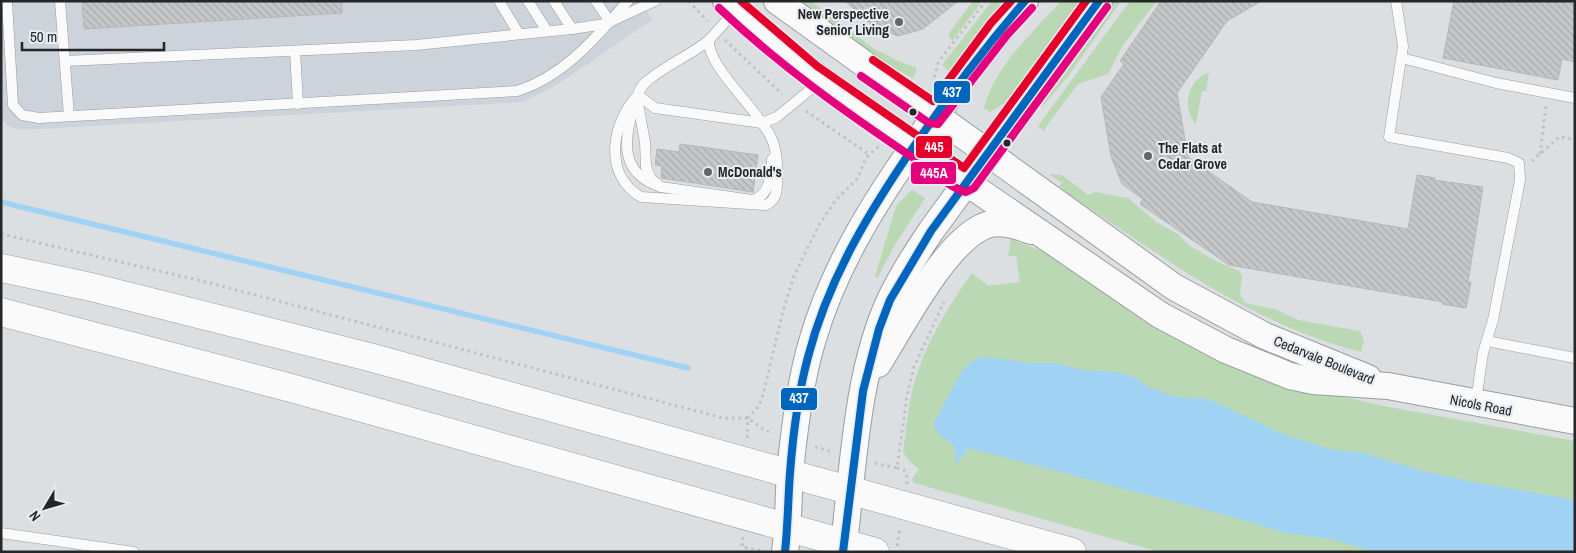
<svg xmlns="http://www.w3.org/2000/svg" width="1576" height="553" viewBox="0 0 1576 553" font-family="'Archivo Narrow',sans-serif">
<defs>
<pattern id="building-back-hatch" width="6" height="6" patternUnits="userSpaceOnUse" patternTransform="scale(1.25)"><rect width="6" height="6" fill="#c6c7c9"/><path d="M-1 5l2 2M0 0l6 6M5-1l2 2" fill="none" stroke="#aaabad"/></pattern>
</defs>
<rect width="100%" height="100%" fill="#dcdfe1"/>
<polygon fill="#ccd3db" points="1,1 640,1 652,20 555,86 523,102 20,130 8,126 1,118"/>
<g fill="#b9d8b3">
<polygon points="796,1 811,1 873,48 898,61 917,68 913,78 870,56"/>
<polygon points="973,1 982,1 953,40 949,37 949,33"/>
<polygon points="992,1 1009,1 952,74 942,65"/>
<path d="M 1061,1 L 1087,1 L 1015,97 L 990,112 L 984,108 C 996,64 1032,34 1061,1 Z"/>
<polygon points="1110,1 1121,1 1069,75 1042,107 1038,105"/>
<polygon points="1130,1 1157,1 1123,45 1108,74 1078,84 1045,128 1045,132 1038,126"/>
<path d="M 1209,72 L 1206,91 L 1202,91 L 1196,124 C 1181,107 1188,80 1209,72 Z"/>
<path d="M 1052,174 L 1062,175 L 1088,195 L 1096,192 L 1128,198 L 1156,222 L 1178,234 L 1190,246 L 1216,261 L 1239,271 L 1242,276 L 1240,294 L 1245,303 L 1275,309 L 1298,320 L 1360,331 L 1364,341 L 1361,352 C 1250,323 1164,258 1070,195 L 1059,186 L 1062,183 L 1050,175 Z"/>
<polygon points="912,190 925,198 893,248 878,277 875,276 896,206"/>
<path d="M 1011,239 L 1065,260 L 1309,389 L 1384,406 L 1575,441 L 1575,552 L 1160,552 L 914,483 L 912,479 L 919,469 L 910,462 L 903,452 C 907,427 908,401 916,377 C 928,338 949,306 972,273 L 988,286 L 1020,282 L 1016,256 L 1008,256 Z"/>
</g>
<polygon fill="#a0d2f4" points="986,357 1029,363 1056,363 1081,370 1115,372 1131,376 1151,388 1176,397 1209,399 1285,435 1329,449 1363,453 1426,472 1468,481 1575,500 1575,552 1374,552 1331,539 1286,533 1233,517 972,449 966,450 957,465 954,445 938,434 933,424 964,368 976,359"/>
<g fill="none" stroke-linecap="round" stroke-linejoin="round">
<polyline stroke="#a0d2f4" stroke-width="5.5" points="1,202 688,368"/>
</g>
<g fill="url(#building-back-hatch)" stroke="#b4b7b9">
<polygon points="82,1 342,1 342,13 84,29"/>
<polygon points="845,1 958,1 923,29 898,36 874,27"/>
<polygon points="1161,1 1261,1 1227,21 1177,93 1188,157 1252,202 1408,229 1417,175 1435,178 1434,180 1483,187 1468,282 1471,282 1466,308 1442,304 1443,302 1229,265 1140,204 1143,199 1122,184 1111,156 1101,97 1124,64 1120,61"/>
<polygon points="1454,1 1575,1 1575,62 1562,59 1558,80 1443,58"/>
<polygon points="680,144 758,155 753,192 661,178 662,166 655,165 657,149 679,152"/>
</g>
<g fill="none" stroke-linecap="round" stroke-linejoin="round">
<g stroke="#9a9c9e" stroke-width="11">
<g id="service">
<path d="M 7,1 L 13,105 L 22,115 L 39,118 L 517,91 C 565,76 596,37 628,1"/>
<polyline points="60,1 69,116"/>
<polyline points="499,1 519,34"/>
<polyline points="528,1 547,31"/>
<polyline points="554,1 572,29"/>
<polyline points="596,1 610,22"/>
<polyline points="1396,1 1403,46 1389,137 1508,158 1519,163 1520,180 1493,320 1483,353 1476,401"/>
<polyline points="709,40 736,10"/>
<polyline points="295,51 298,104"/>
<polyline points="1402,58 1496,83 1575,98"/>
<polyline points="65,61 416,45 572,29 605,24 655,1"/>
<path d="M 638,95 C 611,124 603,174 641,197 L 766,205 C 775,201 777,193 777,184 C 777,170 778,155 773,142 C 762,112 707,68 709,40 C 690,56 665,65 646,82 C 638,89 636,100 633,109 C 623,143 621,174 661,187"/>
<polyline points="638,95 655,108 762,123 777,117 822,80"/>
<path d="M 638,104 L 645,142 L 646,167 L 651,179 L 661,187 L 752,200 C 769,197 772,174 772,159"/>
<polyline points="1487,341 1575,358"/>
<polyline points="1,533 134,552"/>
</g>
</g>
<g stroke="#9a9c9e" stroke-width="28">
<g id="tertiary">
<polyline points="726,1 761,34 796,61 913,146 1160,315 1226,350 1290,376 1313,381 1388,386 1575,421"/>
<polyline points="777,1 1174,287 1265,336 1368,378"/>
<path d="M 878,364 C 902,326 943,246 982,227 C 997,219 1016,225 1031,231"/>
<path d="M 785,552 C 789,525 788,499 790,473 C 794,431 800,382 812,342 C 833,268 875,201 919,139 C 952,91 986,45 1025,1"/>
<path d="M 843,552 C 853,472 856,373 890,300 C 902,275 916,253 931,231 L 1099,1"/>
</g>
</g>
<g stroke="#9a9c9e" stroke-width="29">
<g id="trunk">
<polyline points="1,268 91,287 373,358 1072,552"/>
<polyline points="1,312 291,388 875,552"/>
</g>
</g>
<g stroke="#bfc0c1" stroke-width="3" stroke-dasharray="2.5 4" stroke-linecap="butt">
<polyline points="689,1 707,21"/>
<polyline points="725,40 782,94"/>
<polyline points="934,77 939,61 986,1"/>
<polyline points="806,111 870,155"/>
<polyline points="1540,154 1546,106"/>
<polyline points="1532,161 1559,137 1575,139"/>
<polyline points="1,234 206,282 723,418 748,418 764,430 773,433"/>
<polyline points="747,438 748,418 759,406 763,395 783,311 794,276 819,225 835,201 858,178 866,158 879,146"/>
<polyline points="815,447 833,452"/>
<polyline points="875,463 897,468 907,396 914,367 944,302"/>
<polyline points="897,468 904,470 907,477 907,484"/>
<polyline points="743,537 742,547 763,551"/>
<polyline points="897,546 900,528"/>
</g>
<use href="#service" stroke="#fafafa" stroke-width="10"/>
<use href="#tertiary" stroke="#fafafa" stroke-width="26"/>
<use href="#trunk" stroke="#fafafa" stroke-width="28"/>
<g stroke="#e7ecf2" stroke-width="11">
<g id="bus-1">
<path d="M 785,552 C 788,525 788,499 790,473 C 793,434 798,394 808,357 C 829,276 872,207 919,139 C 952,91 987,45 1025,1"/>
<polyline points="843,552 863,391 879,329 890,300 931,231 1099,1"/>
</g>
</g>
<g stroke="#e7ecf2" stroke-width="11">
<g id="bus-2">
<path d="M 719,8 C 780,66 848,114 918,161 C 930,170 952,189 966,192 L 974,188 L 1107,7"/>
<polyline points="861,76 929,123 938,124 1007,35 1032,8"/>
</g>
</g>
<g stroke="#e7ecf2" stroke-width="11">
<g id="bus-3">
<polyline points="741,1 817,66 964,168 1086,1"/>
<polyline points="873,60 933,101 991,23 1011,1"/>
</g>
</g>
<use href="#bus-1" stroke="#0065bd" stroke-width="8"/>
<use href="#bus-2" stroke="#e5007d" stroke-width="8"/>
<use href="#bus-3" stroke="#e4002b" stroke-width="8"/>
</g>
<g fill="#646769" stroke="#e7ecf2" stroke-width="2">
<circle cx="899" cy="22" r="5"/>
<circle cx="1148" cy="156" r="5"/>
<circle cx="708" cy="172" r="5"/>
</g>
<g fill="#242628" stroke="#e7ecf2" stroke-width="2">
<circle cx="913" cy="112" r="4.5"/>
<circle cx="1007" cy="143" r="4.5"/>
</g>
<g text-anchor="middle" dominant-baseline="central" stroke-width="4" stroke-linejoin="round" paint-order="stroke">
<g font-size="14" font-weight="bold" fill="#242628" stroke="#e7ecf2" text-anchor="start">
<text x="889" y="14" text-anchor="end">New Perspective<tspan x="889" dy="16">Senior Living</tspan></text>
<text x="1158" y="148">The Flats at<tspan x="1158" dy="16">Cedar Grove</tspan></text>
<text x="718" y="172">McDonald's</text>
</g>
<g font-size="14" fill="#242628" stroke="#e7ecf2">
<text transform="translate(1324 360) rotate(22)">Cedarvale Boulevard</text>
<text transform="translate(1481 405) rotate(11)">Nicols Road</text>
</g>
</g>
<g stroke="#e7ecf2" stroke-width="2">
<rect x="933" y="80" width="38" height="24" rx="5" fill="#0065bd"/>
<rect x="915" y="135" width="38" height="24" rx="5" fill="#e4002b"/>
<rect x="910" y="161" width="47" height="24" rx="5" fill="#e5007d"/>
<rect x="780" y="387" width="38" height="24" rx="5" fill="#0065bd"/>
</g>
<g font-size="14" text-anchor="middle" font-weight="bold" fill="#fff">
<text x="952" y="97">437</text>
<text x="934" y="152">445</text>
<text x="934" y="178">445A</text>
<text x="799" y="403">437</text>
</g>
<rect width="1576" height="553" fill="none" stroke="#242628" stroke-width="5"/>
<g transform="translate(45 508) rotate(232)" stroke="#e7ecf2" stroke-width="4" paint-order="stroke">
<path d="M0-4L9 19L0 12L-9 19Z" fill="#242628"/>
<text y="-8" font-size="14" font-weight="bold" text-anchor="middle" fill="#242628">N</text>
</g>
<path d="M22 42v8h142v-8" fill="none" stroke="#242628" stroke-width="2.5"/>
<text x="30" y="42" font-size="15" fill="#242628" stroke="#e7ecf2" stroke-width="4" paint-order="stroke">50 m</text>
</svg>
